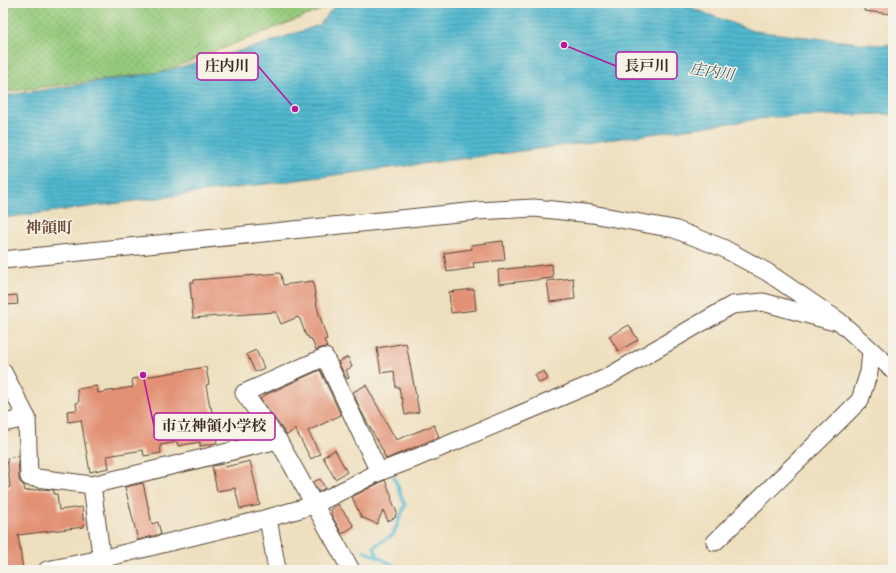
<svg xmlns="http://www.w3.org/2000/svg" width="896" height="573" viewBox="0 0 896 573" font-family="'EB Garamond','Noto Serif JP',serif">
<defs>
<pattern id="grass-dots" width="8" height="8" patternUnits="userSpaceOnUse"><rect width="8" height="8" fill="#94ca7c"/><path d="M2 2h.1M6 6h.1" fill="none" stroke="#7aa465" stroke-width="1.8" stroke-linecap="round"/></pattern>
<pattern id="water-rules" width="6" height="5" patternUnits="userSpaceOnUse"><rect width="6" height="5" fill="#51b8cf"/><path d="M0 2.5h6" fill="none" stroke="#4496a7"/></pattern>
</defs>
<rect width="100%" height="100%" fill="#f7f3e8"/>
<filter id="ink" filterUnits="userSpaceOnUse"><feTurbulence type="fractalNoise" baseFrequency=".025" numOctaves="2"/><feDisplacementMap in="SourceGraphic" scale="8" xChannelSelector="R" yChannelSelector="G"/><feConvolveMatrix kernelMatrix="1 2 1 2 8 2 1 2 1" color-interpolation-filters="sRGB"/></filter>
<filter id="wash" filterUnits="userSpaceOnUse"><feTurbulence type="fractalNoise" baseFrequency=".012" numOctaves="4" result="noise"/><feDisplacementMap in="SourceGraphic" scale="16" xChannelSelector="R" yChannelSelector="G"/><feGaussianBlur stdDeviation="0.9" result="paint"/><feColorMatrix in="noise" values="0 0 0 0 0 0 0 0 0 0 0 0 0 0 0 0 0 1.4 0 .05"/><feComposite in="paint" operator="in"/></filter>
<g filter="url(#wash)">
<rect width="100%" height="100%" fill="#eedfbe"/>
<polygon fill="url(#grass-dots)" stroke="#687a4d" points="3,3 329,3 336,4 162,72 3,92"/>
<polygon fill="url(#water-rules)" stroke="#467176" points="385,3 685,3 697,10 753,31 878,45 893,44 893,116 887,114 773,117 622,138 3,218 3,96 162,72 261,45 319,25 336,4"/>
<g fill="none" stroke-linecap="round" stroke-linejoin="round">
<g stroke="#51b8cf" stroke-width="3.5">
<polyline points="364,551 378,557 402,570"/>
<polyline points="378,557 374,546 393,535 405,505 394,477"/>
</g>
</g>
<g id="blocks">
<g fill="#e29174">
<polygon points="865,3 892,3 891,14 864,11"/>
<polygon points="503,241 505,260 473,263 474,268 447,272 444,253 472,249 471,245"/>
<polygon points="552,264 553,278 499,284 498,270"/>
<polygon points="279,273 280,274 281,274 283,285 313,281 317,307 327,339 324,340 327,347 321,348 316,350 311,338 309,339 308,336 306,336 300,319 299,319 298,317 281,324 276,312 193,318 190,282 194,282 194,280 258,275"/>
<polygon points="573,278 575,299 550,302 547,281"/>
<polygon points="474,289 476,310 451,313 449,292"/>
<polygon points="17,295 18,304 6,305 6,296"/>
<polygon points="629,325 638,340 618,351 609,336"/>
<polygon points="406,343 419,412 405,415 402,398 401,398 399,387 396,388 394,371 381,373 377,348"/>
<polygon points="256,350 264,368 255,372 247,354"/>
<polygon points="348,357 352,367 346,370 349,378 347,379 338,362"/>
<polygon points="206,367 209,384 206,385 210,407 211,407 217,443 200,446 200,442 178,446 177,442 160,445 161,453 144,456 143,450 107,456 109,468 90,472 81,420 68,422 67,411 77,410 76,403 79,402 77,389 97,386 98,393 133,387 132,379"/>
<polygon points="320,370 341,415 308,431 320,454 311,459 295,429 287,435 260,399 267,394"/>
<polygon points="544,371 548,379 539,383 535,375"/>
<polygon points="366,385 396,440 434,425 439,437 386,459 383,453 384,453 360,409 353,392"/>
<polygon points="335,450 347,472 335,479 323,457"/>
<polygon points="18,456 19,478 20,482 24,486 25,491 42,489 54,490 54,494 57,494 59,510 82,507 84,527 18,535 23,570 6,570 5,563 3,563 3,489 10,487 7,458"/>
<polygon points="250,461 260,505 240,509 235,488 217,491 212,466 224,464 225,467"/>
<polygon points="320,479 325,488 318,492 313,482"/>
<polygon points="385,480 392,497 391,498 397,513 395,515 396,517 388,521 383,510 377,524 361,517 352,497"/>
<polygon points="143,483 152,524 158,522 161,534 138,540 125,487"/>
<polygon points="338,504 354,526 342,534 331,514 332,513 331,510"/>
</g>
</g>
</g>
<g filter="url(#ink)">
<use href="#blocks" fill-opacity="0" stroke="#564536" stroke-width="1"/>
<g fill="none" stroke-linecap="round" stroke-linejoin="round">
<g stroke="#564536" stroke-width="19">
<g id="minor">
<polyline points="3,260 477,211 534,208 592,214 674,229 723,248 767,272 839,321 893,370"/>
<polyline points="3,372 27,418 29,477 92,485 278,440"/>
<polyline points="3,423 27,418"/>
<polyline points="92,485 103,570"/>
<polyline points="268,518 277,570"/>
<polyline points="715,542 839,421 860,400 869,372 871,351"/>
<polyline points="47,570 101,559 268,518 314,505 379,472 416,458 606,378 732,305 763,302 831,321"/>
<polyline points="351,570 278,440 244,393 325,357 379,472"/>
</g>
</g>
<use href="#minor" stroke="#fff" stroke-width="17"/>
</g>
</g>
<g text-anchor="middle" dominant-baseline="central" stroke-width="3" stroke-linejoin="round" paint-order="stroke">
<g font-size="15" font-style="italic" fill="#425553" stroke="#f7f3e8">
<text transform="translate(712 71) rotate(9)">庄内川</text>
</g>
<g font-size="16" font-weight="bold" fill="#754e3c" stroke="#f7f3e8">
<text x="49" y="227">神領町</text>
</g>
</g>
<path fill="none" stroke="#b5179e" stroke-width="1.5" d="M564 45L616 66M295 109L258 66M143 375L154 426"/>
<g fill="#b5179e" stroke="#f7f3e8" stroke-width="1.5">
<circle cx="564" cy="45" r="4"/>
<circle cx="295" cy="109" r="4"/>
<circle cx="143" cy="375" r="4"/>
</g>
<g fill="#f7f3e8" stroke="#b5179e" stroke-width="1.5">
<rect x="616" y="52" width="61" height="27" rx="4"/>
<rect x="197" y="53" width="61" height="27" rx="4"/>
<rect x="154" y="413" width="121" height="27" rx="4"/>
</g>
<g font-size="15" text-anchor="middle" font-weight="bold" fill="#3b2a1e">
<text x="647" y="71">長戸川</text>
<text x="227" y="71">庄内川</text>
<text x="214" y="431">市立神領小学校</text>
</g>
<rect width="896" height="573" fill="none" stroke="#f7f3e8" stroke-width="16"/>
</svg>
